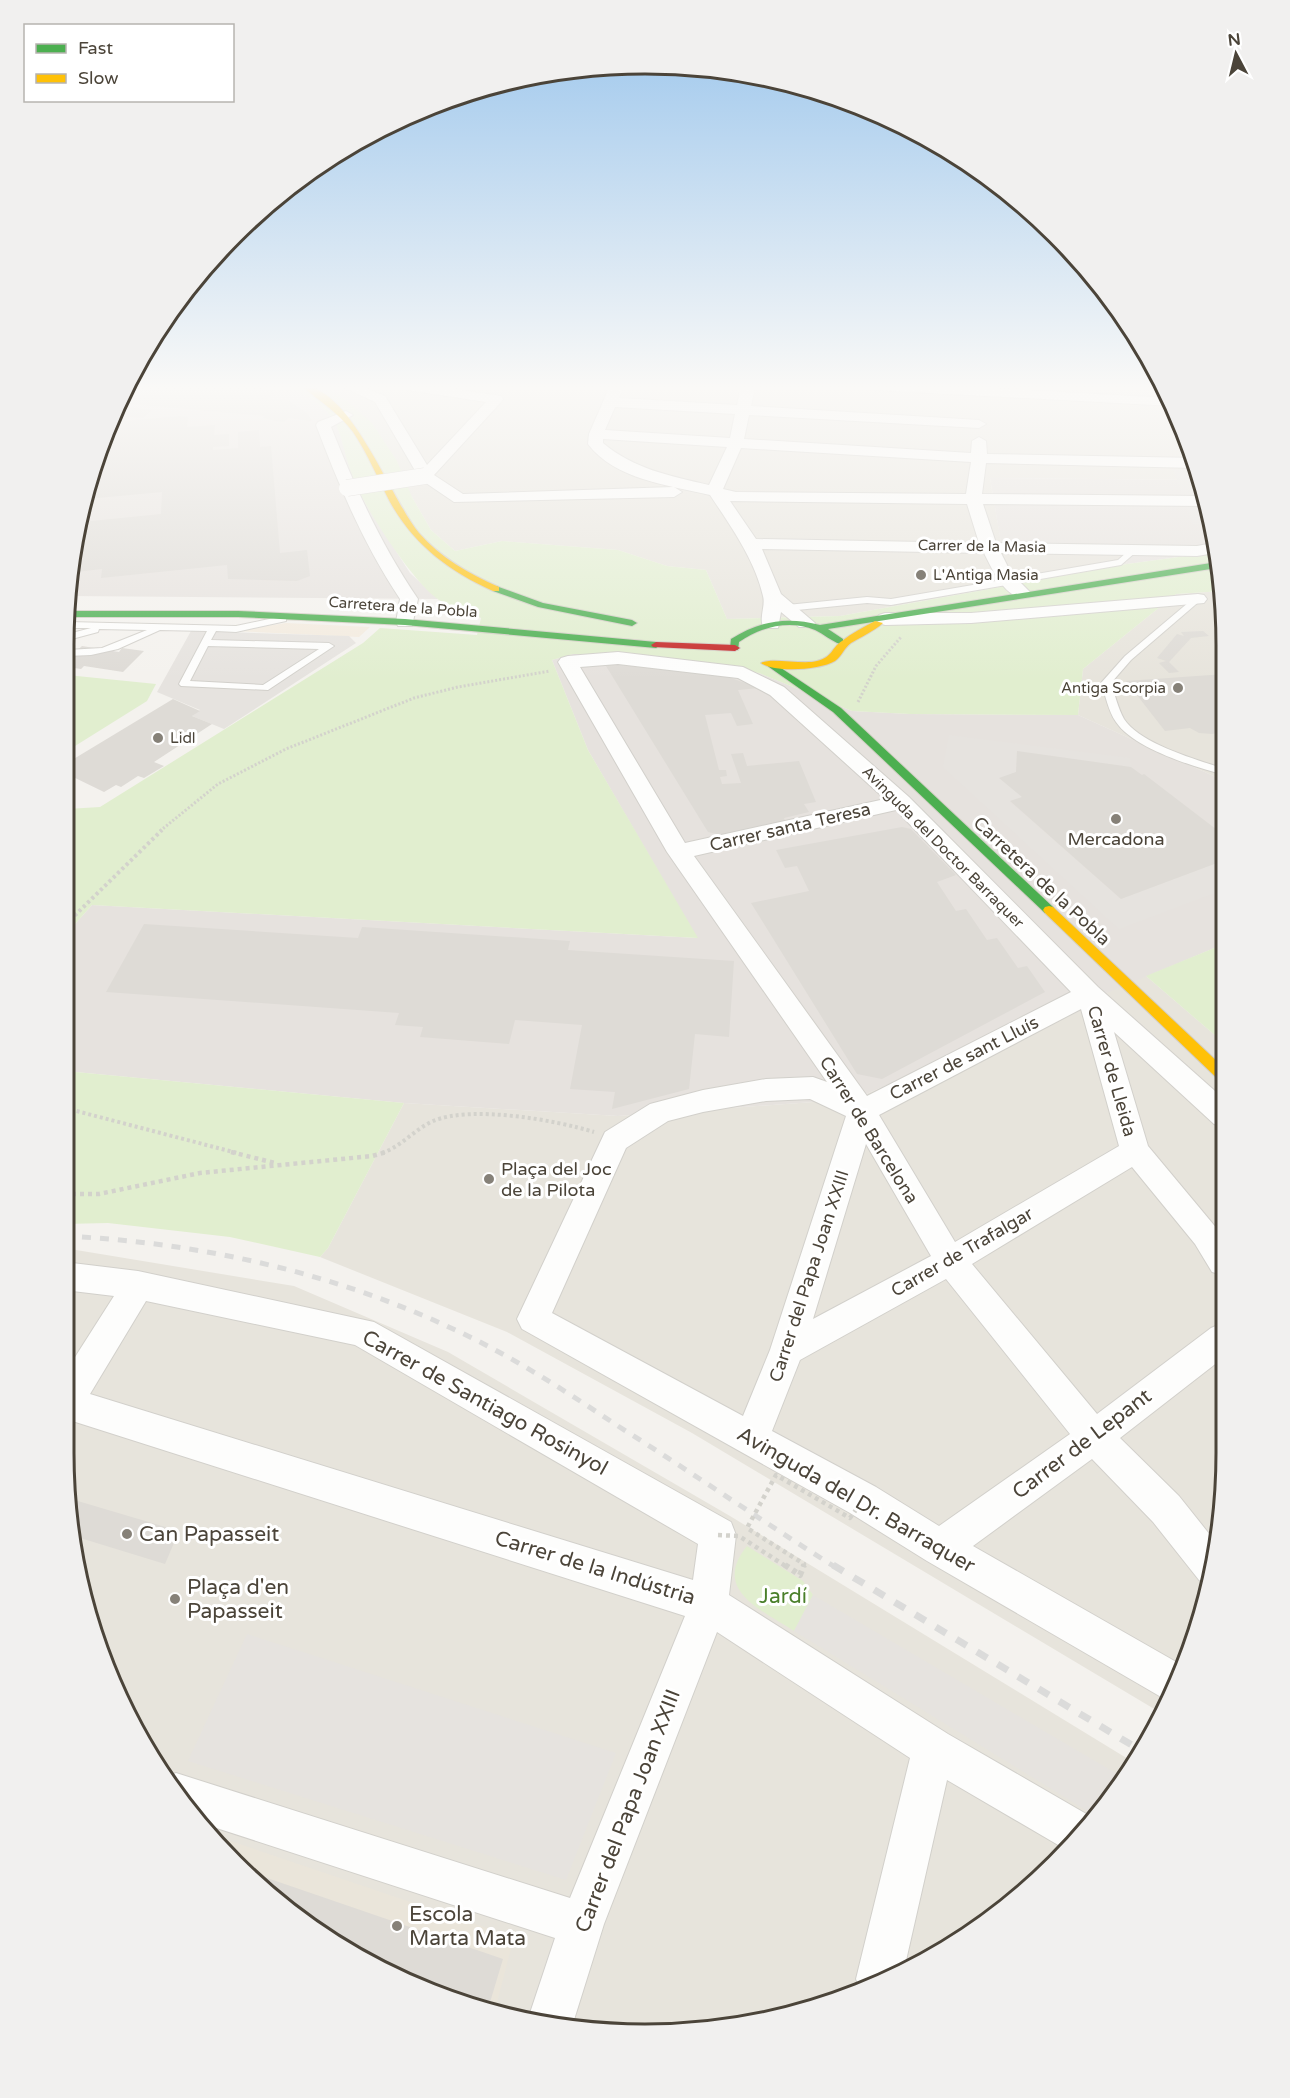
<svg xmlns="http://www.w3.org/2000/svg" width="1290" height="2098" viewBox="0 0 1290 2098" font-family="'Varela Round',sans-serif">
<rect width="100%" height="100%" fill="#f4f2ee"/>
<g fill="#e7e4dc">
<polygon points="323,386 1164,386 1196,458 1201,480 990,478 1001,542 1124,546 1127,564 840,616 727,619 706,570 667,566 618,550 502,541 455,551 431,530 412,497"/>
<polygon points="1223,591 1226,607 1225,783 1218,778 1078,715 1083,669 1176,594"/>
<polygon points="1146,976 1224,1043 1222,1529 1183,1675 1161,1713 692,1433 507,1332 320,1257 328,1248 404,1103 618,1116 854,1099"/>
<polygon points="64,1248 294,1286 448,1352 730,1516 1133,1762 1107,1807 999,1915 832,2004 645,2035 458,2004 291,1915 183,1807 94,1640 63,1453"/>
</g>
<polygon fill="#f3ebdf" points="286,623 370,627 359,637 234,631"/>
<g fill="#e6e2de">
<polygon points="128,386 286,386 305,394 326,408 337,425 359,493 410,573 438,599 68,596 68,569 107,423"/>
<polygon points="990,478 1201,480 1215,552 1127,564 1124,546 1001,543"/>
<polygon points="573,654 622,654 759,673 852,711 910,714 1078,715 1218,778 1225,783 1224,944 854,1099 618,1116 404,1103 65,1071 66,934 92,905 697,938 588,750 552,660"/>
</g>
<polygon fill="#eae5da" points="210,1834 514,1937 495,2010 458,2004 291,1915"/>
<g fill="#e1eecf">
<path d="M 286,386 L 323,386 L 347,401 L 372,423 L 397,461 L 412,497 L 431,530 L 455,551 L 502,541 L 618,550 L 667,566 L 706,570 L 727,619 L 840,616 L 1127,564 L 1215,552 L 1223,591 L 1176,594 L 1083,669 L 1078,715 L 910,714 L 852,711 L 759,673 L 621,654 L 573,654 L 552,660 L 588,750 L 698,938 L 92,905 L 66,934 L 67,809 L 100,807 L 363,643 L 380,628 L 477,635 L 481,618 C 467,612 451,608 439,600 C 415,584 373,520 360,493 C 333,440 354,414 286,386 Z"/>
<polygon points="67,675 156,684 147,701 67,751"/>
<polygon points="1224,944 1224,1043 1146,976"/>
<polygon points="65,1071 404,1103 328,1248 320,1257 230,1237 108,1223 64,1224"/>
<path d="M 747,1546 L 803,1581 L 813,1595 L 794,1631 C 762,1610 711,1590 747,1546 Z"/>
</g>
<g fill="#e6e3df">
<polygon points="1173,469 1198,469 1209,524 1193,524"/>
<polygon points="191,631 349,636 356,643 224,729 192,716 200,710 157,692"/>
<polygon points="949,735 1130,758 1131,767 1017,751 1016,772 1000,778 1022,797 1010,802 1121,899 1225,860 1225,889 1119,929 943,767"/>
<polygon points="813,1595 1124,1778 1107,1807 1097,1817 794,1631"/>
<polygon points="247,1634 616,1753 566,1880 188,1761"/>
</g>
<g fill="#dedbd6">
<polygon points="128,386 260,386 275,393 269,399 290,401 308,414 312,421 288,418 284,422 276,421 263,418 265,416 119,403"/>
<polygon points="117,406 152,410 143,418 130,417 125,421 180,416 188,417 187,427 215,425 214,435 229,434 229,446 213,447 213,450 238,448 238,432 259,430 260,447 271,446 280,553 307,550 310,576 297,581 228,579 227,565 101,578 102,569 76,572 68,570 81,522 161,514 162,492 87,499 107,423"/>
<polygon points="1203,631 1209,636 1191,638 1169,662 1179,672 1169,673 1159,663 1166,661 1157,658 1177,634 1184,636 1181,632"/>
<polygon points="82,646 119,652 122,648 144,651 123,672 84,666 81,669 67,667 67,660"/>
<polygon points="613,663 707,673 731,678 759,688 738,690 753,724 737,726 731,713 705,715 719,770 726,770 727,776 720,777 722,784 741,783 731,754 743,753 747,766 799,761 816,802 804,804 809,812 784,818 787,825 724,836 708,832 606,666"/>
<polygon points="1225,674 1225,725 1221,732 1212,734 1199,733 1190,728 1165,731 1126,681"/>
<polygon points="173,699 200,711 192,716 212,724 154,762 164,766 144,778 138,776 121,787 116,785 104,792 67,774 67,763"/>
<polygon points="1017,751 1131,767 1142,775 1144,774 1225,836 1225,860 1121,899 1010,801 1022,797 999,778 1016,772"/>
<polygon points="902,827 911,829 956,875 937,882 956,911 966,909 987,940 997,938 1018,968 1027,966 1045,992 882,1079 857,1074 751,903 809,891 797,866 785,868 776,850"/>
<polygon points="144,924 358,938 362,927 570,941 568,950 734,961 729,1037 695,1034 689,1089 612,1109 615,1092 570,1089 582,1025 515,1020 509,1044 420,1037 423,1027 395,1025 399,1013 106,992"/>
<polygon points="71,1499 179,1531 165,1564 77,1537"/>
<polygon points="247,1871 503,1959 488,2009 458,2004 291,1915"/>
</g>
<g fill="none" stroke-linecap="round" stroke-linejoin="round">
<g stroke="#d2d0cb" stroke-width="2">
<g id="lane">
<polygon points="1134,546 1137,547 1137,551 1121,565 891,605 867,603 787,611 782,608 787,605 867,597 891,599 1118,560"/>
<path d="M 1195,597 L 1202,599 L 1131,660 L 1111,683 C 1115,695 1118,708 1124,719 C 1140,744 1198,760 1225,769 L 1225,775 C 1195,767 1134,749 1116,722 C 1108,711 1106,696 1101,683 L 1125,656 Z"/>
<path d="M 283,616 L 286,617 L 286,621 L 236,632 L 216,631 L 211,640 L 329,643 L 334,646 L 268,690 L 181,686 L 179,684 L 207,631 L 160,630 L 118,649 L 91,655 L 67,656 L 67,650 L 102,648 L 147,630 L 99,629 L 98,632 L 68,640 L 68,634 L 91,628 L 68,628 L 68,622 L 236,626 ZM 208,646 L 319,649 L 263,685 L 190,681 Z"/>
</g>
</g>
<g stroke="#d2d0cb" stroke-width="2">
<g id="street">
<polygon points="341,386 360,386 385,396 427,465 486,402 407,390 400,386 435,386 501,396 503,399 501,402 434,475 463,494 674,487 682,492 674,497 454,502 420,479 375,402"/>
<path d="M 610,386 L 624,386 L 619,398 L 737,405 L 741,386 L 755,386 L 751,406 L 979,420 L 986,424 L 979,428 L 749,415 L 744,439 L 971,453 L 972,441 L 979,437 L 986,441 L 987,454 L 1196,458 L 1197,468 L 986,463 L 982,494 L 1204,496 L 1205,506 L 983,504 L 996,543 L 1197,546 L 1213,543 L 1215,553 L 1197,556 L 1001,553 L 1011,573 L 1031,593 L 1028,597 C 1006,602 992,569 984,553 L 762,549 L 781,594 L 815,623 L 813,627 L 799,627 L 781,612 L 778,628 L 764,628 C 758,619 766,606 763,596 C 755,560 730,525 710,495 C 669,485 615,480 588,444 L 589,434 ZM 615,407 L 735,414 L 730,438 L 605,430 ZM 603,439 L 727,447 L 709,485 C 670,476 634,469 603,443 ZM 741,448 L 971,462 L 966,494 L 736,492 L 723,489 ZM 730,501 L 967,504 L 979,543 L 756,539 Z"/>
<polygon points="867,386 951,386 1169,398 1173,406 874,390"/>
<path d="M 346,411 L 353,415 L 331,427 C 355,487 381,545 418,599 L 412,626 L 398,626 L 396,622 L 400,599 C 364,545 339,486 316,425 L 318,422 Z"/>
<polygon points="1198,594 1204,595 1207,599 1204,603 971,623 885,625 879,623 876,619 879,615 885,613 971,613"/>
<path d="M 618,652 L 743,667 L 784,687 L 909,797 L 1098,987 L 1224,1099 L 1224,1127 L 1214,1124 L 1114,1032 L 1148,1146 L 1223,1236 L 1223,1275 L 1212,1272 L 1195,1244 L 1132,1167 L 972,1264 L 1097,1414 L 1211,1328 L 1223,1323 L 1223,1358 L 1120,1438 L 1179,1496 L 1218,1545 L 1207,1584 L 1199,1580 L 1153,1522 L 1092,1459 L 973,1546 L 1185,1667 L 1168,1701 L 927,1561 L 850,1513 L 522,1329 L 517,1319 L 605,1132 L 650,1104 L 703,1090 L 766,1079 L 813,1077 L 827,1082 L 667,852 L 558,662 L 561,658 L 568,656 ZM 618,664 L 738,678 L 770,695 L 885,799 L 685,843 L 580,667 ZM 896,810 L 1071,992 L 867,1096 L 694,856 ZM 1081,1009 L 1119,1146 L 955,1242 L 879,1115 ZM 810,1099 L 846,1116 L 770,1350 L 743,1416 L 552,1313 L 626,1148 L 668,1121 L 703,1112 L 766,1101 ZM 866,1144 L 931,1256 L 813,1319 ZM 946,1279 L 1070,1434 L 939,1526 L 876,1487 L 772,1431 L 800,1360 Z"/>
<path d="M 64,1262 L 138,1271 L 374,1322 L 731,1522 L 736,1535 L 729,1595 L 948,1734 L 1095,1819 L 1065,1849 L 947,1780 L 905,1965 L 860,1989 L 856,1979 L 910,1758 L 717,1632 L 604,1924 L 573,2023 L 529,2016 L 555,1938 L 198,1822 L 183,1807 L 167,1777 L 176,1773 L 570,1898 L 685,1616 L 63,1418 L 63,1376 L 114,1296 L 64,1290 ZM 146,1301 L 355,1345 L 698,1544 L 693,1580 L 90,1394 Z"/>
</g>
</g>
<g stroke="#d3cfc5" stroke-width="2">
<g id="fast">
<path d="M 1217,562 L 1217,568 L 828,629 L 843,639 L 843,643 L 840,644 C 831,641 824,634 815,630 C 789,619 761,627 739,642 L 738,650 L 730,648 L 731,639 C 759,621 787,616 820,625 Z"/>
<polygon points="496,586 543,603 632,620 637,623 632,626 538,607 493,591 493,587"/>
<polygon points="68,611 238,611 405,619 656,642 661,645 656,648 405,625 238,617 68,617"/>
<polygon points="772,662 841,708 1053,907 1055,910 1053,913 1045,913 833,712 769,667 767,665"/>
</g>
</g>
<g stroke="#d3cfc5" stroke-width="2">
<g id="slow">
<path d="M 302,386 C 351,386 391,500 419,533 C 441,558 469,574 499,587 L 499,591 L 493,591 C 449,571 414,545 390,502 C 378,479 368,454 353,432 C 338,412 320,402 302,386 Z"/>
<path d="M 875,621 L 883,623 C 874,631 861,637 851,643 C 844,648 842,656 835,661 C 820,670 775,673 761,663 C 770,657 803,665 817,661 C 833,657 831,648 842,641 C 852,633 864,627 875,621 Z"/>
<polygon points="1049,906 1053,907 1224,1068 1224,1081 1219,1080 1045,913 1043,910 1045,907"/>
</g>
</g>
<g stroke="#d3cfc5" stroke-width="2">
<polygon id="jam" points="656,642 735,645 740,648 735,651 653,647 651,645"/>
</g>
<g stroke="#d3d2cc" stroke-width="3" stroke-dasharray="2 2" stroke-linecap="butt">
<polyline points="858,702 876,666 901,637"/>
<polyline points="160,831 218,784 286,749 414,698 458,687 550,671"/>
</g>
<g stroke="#d3d2cc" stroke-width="4" stroke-dasharray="3 3" stroke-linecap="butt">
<polyline points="66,924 162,830"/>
<polyline points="65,1108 237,1153"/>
<path d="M 382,1153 C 402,1146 415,1129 433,1121 C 472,1105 555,1120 594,1132"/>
</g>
<g stroke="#d3d2cc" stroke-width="4.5" stroke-dasharray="4 4" stroke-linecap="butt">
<polyline points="231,1152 275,1163"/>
<polyline points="64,1194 99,1194 200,1173 372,1156 387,1152"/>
</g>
<use href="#lane" fill="#fdfdfc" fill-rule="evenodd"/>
<use href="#street" fill="#fdfdfc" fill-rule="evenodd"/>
<use href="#fast" fill="#4caf50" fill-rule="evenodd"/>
<use href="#slow" fill="#ffc107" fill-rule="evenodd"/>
<use href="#jam" fill="#c62828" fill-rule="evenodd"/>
<path stroke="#dbdbda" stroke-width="5" stroke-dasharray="9 9" stroke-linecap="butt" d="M 64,1236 C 208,1243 349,1276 478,1341 C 527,1366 573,1396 618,1426 C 691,1472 762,1521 835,1567"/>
<polyline stroke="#dbdbda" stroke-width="7" stroke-dasharray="12 12" stroke-linecap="butt" points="833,1565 1140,1750"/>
<g stroke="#d2d0cb" stroke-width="17" stroke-linecap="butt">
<polyline id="street-bridge" points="347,488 425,476"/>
</g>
<g stroke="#d3d2cc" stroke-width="4.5" stroke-dasharray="4 4" stroke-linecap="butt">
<polyline points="718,1535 739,1536 787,1567"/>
<polyline points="803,1567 804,1564 747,1528 776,1475 850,1518 863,1500"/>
</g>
<polyline stroke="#d3d2cc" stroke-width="6" stroke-dasharray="4.5 4.5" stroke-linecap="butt" points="785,1565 800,1575 804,1565"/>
<use href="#street-bridge" stroke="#fdfdfc" stroke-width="16"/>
</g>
<linearGradient id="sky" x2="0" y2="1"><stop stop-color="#98c4ec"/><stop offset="0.57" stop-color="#faf9f7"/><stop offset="1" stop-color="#faf9f7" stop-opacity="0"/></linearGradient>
<rect width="1290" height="680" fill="url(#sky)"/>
<g fill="#868178" stroke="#fff" stroke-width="2">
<circle cx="921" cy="575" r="6"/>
<circle cx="1178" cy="688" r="6"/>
<circle cx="158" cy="738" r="6"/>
<circle cx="1116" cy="819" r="6"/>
<circle cx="489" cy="1179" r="6"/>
<circle cx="127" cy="1534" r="6"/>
<circle cx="175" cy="1599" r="6"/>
<circle cx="397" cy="1926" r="6"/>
</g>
<g text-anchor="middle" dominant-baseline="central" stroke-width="6" stroke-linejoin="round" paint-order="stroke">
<g font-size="15" fill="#4b4439" stroke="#fff">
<text transform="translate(982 546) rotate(1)">Carrer de la Masia</text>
<text transform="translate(403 607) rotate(4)">Carretera de la Pobla</text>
<text transform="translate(943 847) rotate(45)">Avinguda del Doctor Barraquer</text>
</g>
<g font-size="15" fill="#4b4439" stroke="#fff" text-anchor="start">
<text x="933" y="575">L'Antiga Masia</text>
<text x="1166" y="688" text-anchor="end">Antiga Scorpia</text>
<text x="170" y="738">Lidl</text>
</g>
<g font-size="18" fill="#4b4439" stroke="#fff">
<text transform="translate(790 827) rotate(-13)">Carrer santa Teresa</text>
<text transform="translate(1042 881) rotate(43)">Carretera de la Pobla</text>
<text transform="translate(964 1058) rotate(-27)">Carrer de sant Lluís</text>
<text transform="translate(1112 1071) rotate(74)">Carrer de Lleida</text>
<text transform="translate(869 1130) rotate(58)">Carrer de Barcelona</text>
<text transform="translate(962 1252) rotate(-30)">Carrer de Trafalgar</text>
<text transform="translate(809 1276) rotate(-72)">Carrer del Papa Joan XXIII</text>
</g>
<g font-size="18" fill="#4b4439" stroke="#fff">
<text x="1116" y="839">Mercadona</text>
<text x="501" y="1169" text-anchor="start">Plaça del Joc<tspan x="501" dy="21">de la Pilota</tspan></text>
</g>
<g font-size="21" fill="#4b4439" stroke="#fff">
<text transform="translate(485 1403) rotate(29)">Carrer de Santiago Rosinyol</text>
<text transform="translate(1082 1444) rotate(-37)">Carrer de Lepant</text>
<text transform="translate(856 1500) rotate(30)">Avinguda del Dr. Barraquer</text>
<text transform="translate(595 1568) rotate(17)">Carrer de la Indústria</text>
<text transform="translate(628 1811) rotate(-69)">Carrer del Papa Joan XXIII</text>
</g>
<g font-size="21" fill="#4b4439" stroke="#fff" text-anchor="start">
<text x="139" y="1534">Can Papasseit</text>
<text x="187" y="1587">Plaça d'en<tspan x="187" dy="24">Papasseit</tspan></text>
<text x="409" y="1914">Escola<tspan x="409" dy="24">Marta Mata</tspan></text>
</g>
<g font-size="21" fill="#4a7f2a" stroke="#fff">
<text x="783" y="1596">Jardí</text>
</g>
</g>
<path d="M0 0H1290V2098H0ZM645 74H645A571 571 0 0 1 1216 645V1453A571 571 0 0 1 645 2024H645A571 571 0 0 1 74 1453V645A571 571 0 0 1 645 74Z" fill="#f1f0ef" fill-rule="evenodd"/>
<path fill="none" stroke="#4b4439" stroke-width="3" d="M645 74H645A571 571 0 0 1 1216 645V1453A571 571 0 0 1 645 2024H645A571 571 0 0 1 74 1453V645A571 571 0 0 1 645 74Z"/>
<rect x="24" y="24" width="210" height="78" fill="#ffffff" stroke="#b7b4b0" stroke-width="1.5"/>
<rect x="36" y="44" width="30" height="9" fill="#4caf50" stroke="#b7b4b0" stroke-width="1.5"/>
<text x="78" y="54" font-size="18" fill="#4b4439">Fast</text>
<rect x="36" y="74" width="30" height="9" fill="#ffc107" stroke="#b7b4b0" stroke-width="1.5"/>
<text x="78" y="84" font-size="18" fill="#4b4439">Slow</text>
<g transform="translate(1236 54) rotate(353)" stroke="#ffffff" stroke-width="4.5" paint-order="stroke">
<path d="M0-4.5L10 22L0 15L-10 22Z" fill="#4b4439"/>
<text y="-9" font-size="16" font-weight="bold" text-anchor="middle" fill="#4b4439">N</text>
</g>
</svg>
